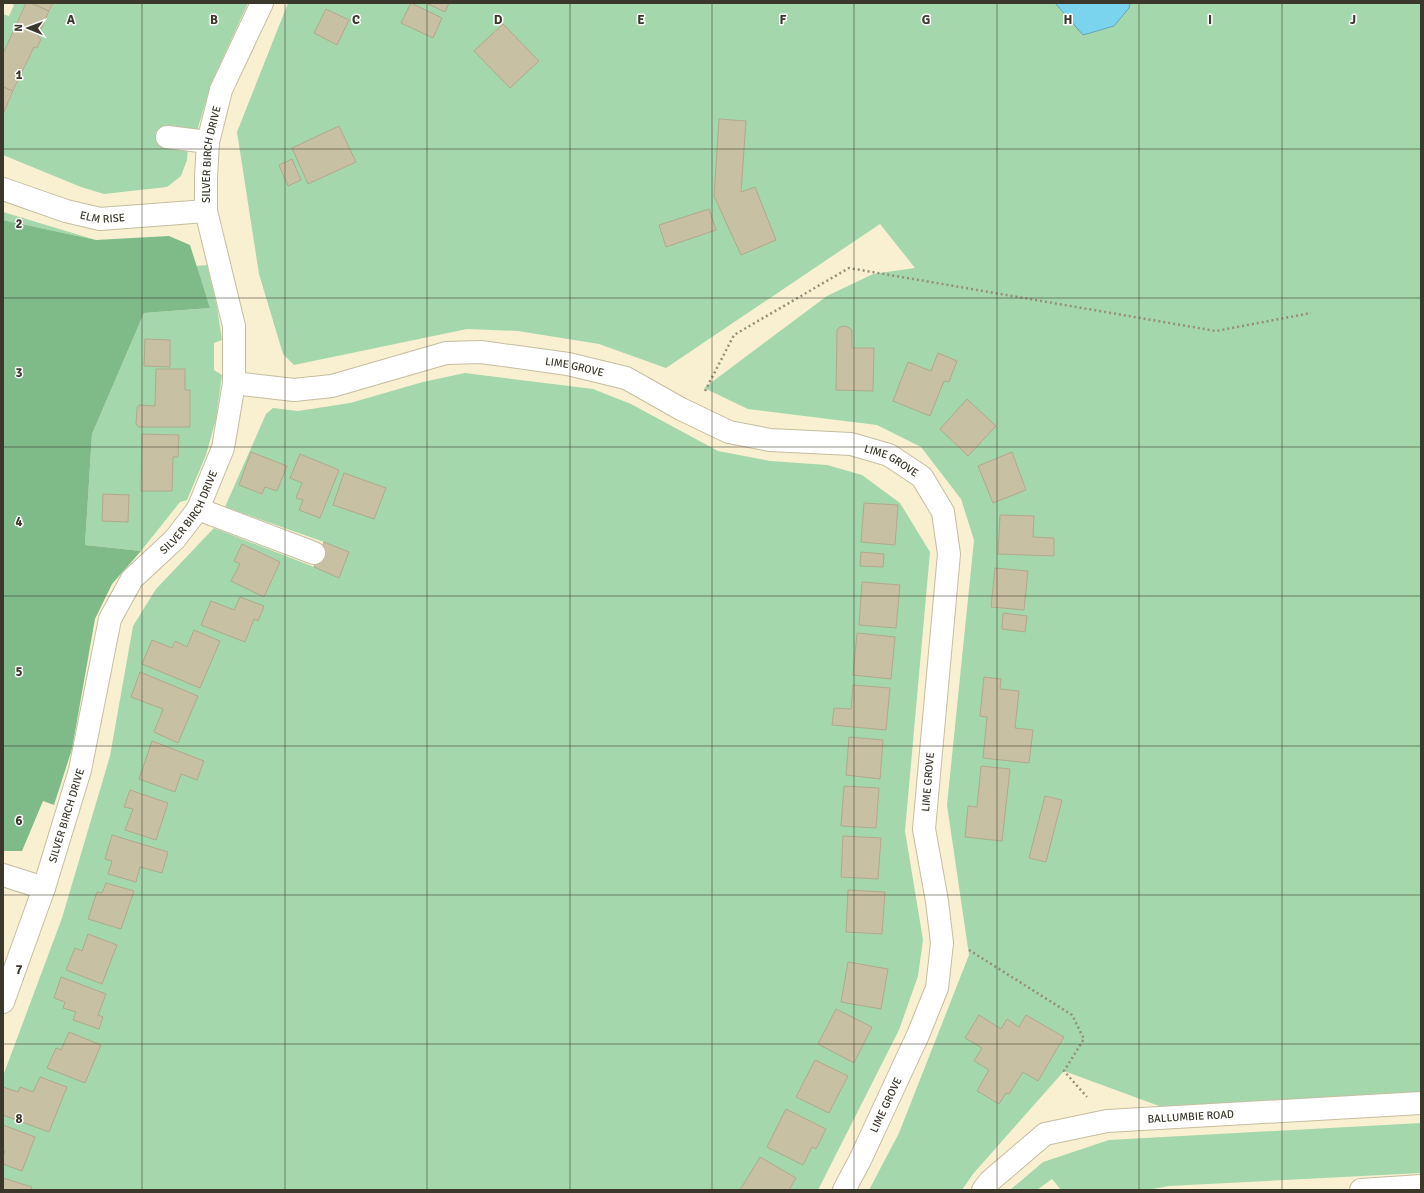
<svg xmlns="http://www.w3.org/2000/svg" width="1424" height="1193" viewBox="0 0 1424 1193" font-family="Signika,sans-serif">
<rect width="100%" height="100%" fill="#f8f0d1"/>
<g fill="#a5d7ad">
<polygon points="10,3 26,3 3,54 3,14 9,16 14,5"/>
<polygon points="53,3 248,3 211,84 197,131 189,133 187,160 181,176 167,187 104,194 81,187 3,155 3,114 34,47 37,48 41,39 38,37"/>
<polygon points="288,3 1421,3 1421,1094 1170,1110 1064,1071 973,1174 962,1190 869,1190 899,1133 969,955 947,805 974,540 961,499 921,447 877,425 748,409 704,388 827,296 873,274 915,268 880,224 666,368 599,344 518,331 467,329 294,365 283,354 259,274 237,132"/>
<polygon points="3,212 96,240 3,220"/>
<polygon points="207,265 217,307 222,340 214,343 214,370 222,375 216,419 206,455 187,500 180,502 141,551 85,545 92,434 144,313 210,308 196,266"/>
<polygon points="465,373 593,389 631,404 718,451 770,461 827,465 862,475 900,503 930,552 905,831 923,940 918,976 899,1030 818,1190 3,1190 3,1076 62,918 110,756 133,626 156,589 214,528 314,567 324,542 225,507 266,414 273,408 298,411 350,403 423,382"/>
<polygon points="1421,1123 1421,1173 1169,1186 1147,1190 1061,1190 1052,1179 1037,1190 1010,1190 1043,1162 1109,1140"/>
</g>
<polygon fill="#7fba89" points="3,220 96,240 169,236 190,245 210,308 144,313 92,434 85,545 141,551 112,584 95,619 72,749 54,805 43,801 22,851 3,851"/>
<polygon fill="#7ad4ee" stroke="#67a5b4" points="1055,3 1130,3 1129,8 1114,26 1083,35"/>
<g fill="#c8c0a2" stroke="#b1a98c">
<polygon points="26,3 31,3 49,11 38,37 41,39 37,48 34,47 13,91 3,87 3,54"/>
<polygon points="31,3 53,3 49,11"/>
<polygon points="411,3 442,18 433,38 401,23"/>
<polygon points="426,3 449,3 445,12"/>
<polygon points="326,9 349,20 337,45 314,33"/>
<polygon points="503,24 539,61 510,88 474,51"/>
<polygon points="3,87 13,91 3,114"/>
<polygon points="719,119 746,121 741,192 755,187 776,240 741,255 714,196"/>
<polygon points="339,126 356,162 308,184 292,148"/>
<polygon points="292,159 301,180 288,186 279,165"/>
<polygon points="709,209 716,230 666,247 659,225"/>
<polygon points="844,326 848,327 852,330 852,348 874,348 873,391 836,390 837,330 840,327"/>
<polygon points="145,339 170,340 170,367 144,366"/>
<polygon points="938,353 957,361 949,382 944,381 930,416 893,401 908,362 931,371"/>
<polygon points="156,369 185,369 185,390 190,390 190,427 139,427 136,424 137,408 139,405 155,406"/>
<polygon points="967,399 996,426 968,456 940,429"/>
<polygon points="142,434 179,435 178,457 173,457 172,491 141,491"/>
<polygon points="251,452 287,466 277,491 265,487 262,494 239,485"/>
<polygon points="1012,452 1026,490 993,503 978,466"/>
<polygon points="300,454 339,470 320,518 299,510 303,500 296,498 302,483 290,478"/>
<polygon points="344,473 386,488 374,519 333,505"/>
<polygon points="103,494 129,495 128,522 102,521"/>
<polygon points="864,503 898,505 895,545 861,542"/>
<polygon points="1000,515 1034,516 1033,537 1054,538 1054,556 998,554"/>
<polygon points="324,542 349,552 339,578 314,567"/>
<polygon points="242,544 280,562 264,597 231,581 240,564 234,561"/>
<polygon points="861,552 884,554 883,567 860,566"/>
<polygon points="995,568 1028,571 1024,610 991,607"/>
<polygon points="862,582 900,585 896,628 859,625"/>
<polygon points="240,597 264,606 258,621 254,619 245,642 201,625 211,601 234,610"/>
<polygon points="1003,613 1027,616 1025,632 1002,629"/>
<polygon points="194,630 220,641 200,688 142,664 152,640 172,648 175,641 187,647"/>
<polygon points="857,633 895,637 891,679 853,675"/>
<polygon points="140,672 198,696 178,743 154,732 163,709 131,697"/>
<polygon points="984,677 1001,679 1000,689 1019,691 1015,728 1033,730 1029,763 983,758 987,717 980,716"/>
<polygon points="853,685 890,688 886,730 832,725 834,708 851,709"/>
<polygon points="849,737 883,740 880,779 846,775"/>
<polygon points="152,741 204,761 197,780 181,774 175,792 139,779"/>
<polygon points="981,766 1010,769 1002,841 965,837 968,806 977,807"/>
<polygon points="844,786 879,788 876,828 841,826"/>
<polygon points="130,790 168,803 156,840 125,830 133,809 124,807"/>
<polygon points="1045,796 1062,800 1046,862 1029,858"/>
<polygon points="112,835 168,852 162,873 140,867 136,882 108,874 112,861 105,859"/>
<polygon points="843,836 881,838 878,879 841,877"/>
<polygon points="106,883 134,891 121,929 88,919 97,892 102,893"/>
<polygon points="848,890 885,892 882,934 846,932"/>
<polygon points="88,934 117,945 102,984 66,970 75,948 82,951"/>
<polygon points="848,962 888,969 881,1009 841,1002"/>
<polygon points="61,977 106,994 98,1015 103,1017 99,1029 73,1020 76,1012 63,1008 65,1002 54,998"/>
<polygon points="836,1009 872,1027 854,1063 818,1044"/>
<polygon points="979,1015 1001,1029 1007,1019 1019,1027 1026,1015 1064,1037 1038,1081 1023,1072 1009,1094 1006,1093 999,1104 977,1091 989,1070 974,1061 982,1048 965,1038"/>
<polygon points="69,1032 101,1045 85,1083 47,1068 56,1048 61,1050"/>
<polygon points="815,1060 848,1076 829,1113 796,1097"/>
<polygon points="40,1077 67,1087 49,1132 3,1115 3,1087 18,1092 20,1087 33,1092"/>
<polygon points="786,1109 826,1129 816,1149 812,1147 803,1165 767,1147"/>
<polygon points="3,1125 35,1137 22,1171 3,1164 3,1156 5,1151 3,1150"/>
<polygon points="760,1157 796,1178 789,1190 740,1190"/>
<polygon points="3,1178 32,1187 31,1190 3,1190"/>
</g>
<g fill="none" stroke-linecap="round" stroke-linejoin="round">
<g stroke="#c5bd9f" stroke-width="24">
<g id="minor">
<polyline points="167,137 208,142"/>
<path id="s1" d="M 3,189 L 66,211 L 100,219 L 206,211"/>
<path id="s2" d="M 234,383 L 294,390 L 332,386 L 446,353 L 481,352 L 568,364 L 626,378 L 681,409 L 729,432 L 770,440 L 851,444 L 889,455 L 922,477 L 943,512 L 949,554 L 924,829 L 937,901 L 942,943 L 937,988 L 918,1035 L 860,1160 L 844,1190"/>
<polyline points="198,509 314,553"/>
<polyline points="3,875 44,888"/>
<path id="s3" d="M 3,1002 L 44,888 L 80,770 L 110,619 L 132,579 L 175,539 L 198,509 L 223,448 L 234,383 L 234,326 L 206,211 L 206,177 L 208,142 L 221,90 L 262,3"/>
<path id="s4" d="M 983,1190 L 990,1181 L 1045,1134 L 1107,1121 L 1421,1103"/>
<polyline points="1361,1190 1421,1186"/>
</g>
</g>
<g stroke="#948f79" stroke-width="2.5" stroke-dasharray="2 3" stroke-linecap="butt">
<polyline points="705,391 734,335 849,268 1216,331 1311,313"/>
<polyline points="969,950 1072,1015 1084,1039 1064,1071 1087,1097"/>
</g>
<use href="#minor" stroke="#fff" stroke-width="22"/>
</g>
<path fill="none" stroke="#3b382b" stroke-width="1" stroke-opacity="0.55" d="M 142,3 L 142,1190M 285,3 L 285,1190M 427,3 L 427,1190M 570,3 L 570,1190M 712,3 L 712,1190M 854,3 L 854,1190M 997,3 L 997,1190M 1139,3 L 1139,1190M 1282,3 L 1282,1190M 3,149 L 1421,149M 3,298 L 1421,298M 3,447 L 1421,447M 3,596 L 1421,596M 3,746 L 1421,746M 3,895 L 1421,895M 3,1044 L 1421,1044"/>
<g text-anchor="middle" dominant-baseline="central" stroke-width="3" stroke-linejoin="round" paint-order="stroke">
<g font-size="11" fill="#3b382b" stroke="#fff">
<text stroke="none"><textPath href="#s3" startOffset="905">SILVER BIRCH DRIVE</textPath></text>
<text stroke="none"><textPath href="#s1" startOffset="104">ELM RISE</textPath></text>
<text stroke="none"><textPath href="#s2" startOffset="347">LIME GROVE</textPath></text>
<text stroke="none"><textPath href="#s2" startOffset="683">LIME GROVE</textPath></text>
<text stroke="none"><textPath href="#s3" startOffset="533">SILVER BIRCH DRIVE</textPath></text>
<text transform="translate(928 782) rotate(-85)">LIME GROVE</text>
<text stroke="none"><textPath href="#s3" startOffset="197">SILVER BIRCH DRIVE</textPath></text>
<text transform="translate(886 1105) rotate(-65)">LIME GROVE</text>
<text stroke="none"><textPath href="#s4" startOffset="231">BALLUMBIE ROAD</textPath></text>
</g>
</g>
<g font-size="13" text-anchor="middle" font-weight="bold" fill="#3b382b" stroke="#fff" stroke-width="3" stroke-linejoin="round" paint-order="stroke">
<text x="71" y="24">A</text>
<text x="214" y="24">B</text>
<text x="356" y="24">C</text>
<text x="498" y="24">D</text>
<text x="641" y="24">E</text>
<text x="783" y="24">F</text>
<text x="926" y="24">G</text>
<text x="1068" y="24">H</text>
<text x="1210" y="24">I</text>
<text x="1353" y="24">J</text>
<text x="19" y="79">1</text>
<text x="19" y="228">2</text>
<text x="19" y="377">3</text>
<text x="19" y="526">4</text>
<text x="19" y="676">5</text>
<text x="19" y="825">6</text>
<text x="19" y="974">7</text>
<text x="19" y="1123">8</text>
</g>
<rect width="1424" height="1193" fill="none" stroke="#3b382b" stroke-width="8"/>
<g transform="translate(28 28) rotate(271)" stroke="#ffffff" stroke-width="3" paint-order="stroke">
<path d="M0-3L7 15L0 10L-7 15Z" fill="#3b382b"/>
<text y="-6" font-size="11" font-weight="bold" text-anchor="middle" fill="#3b382b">N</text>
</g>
</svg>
